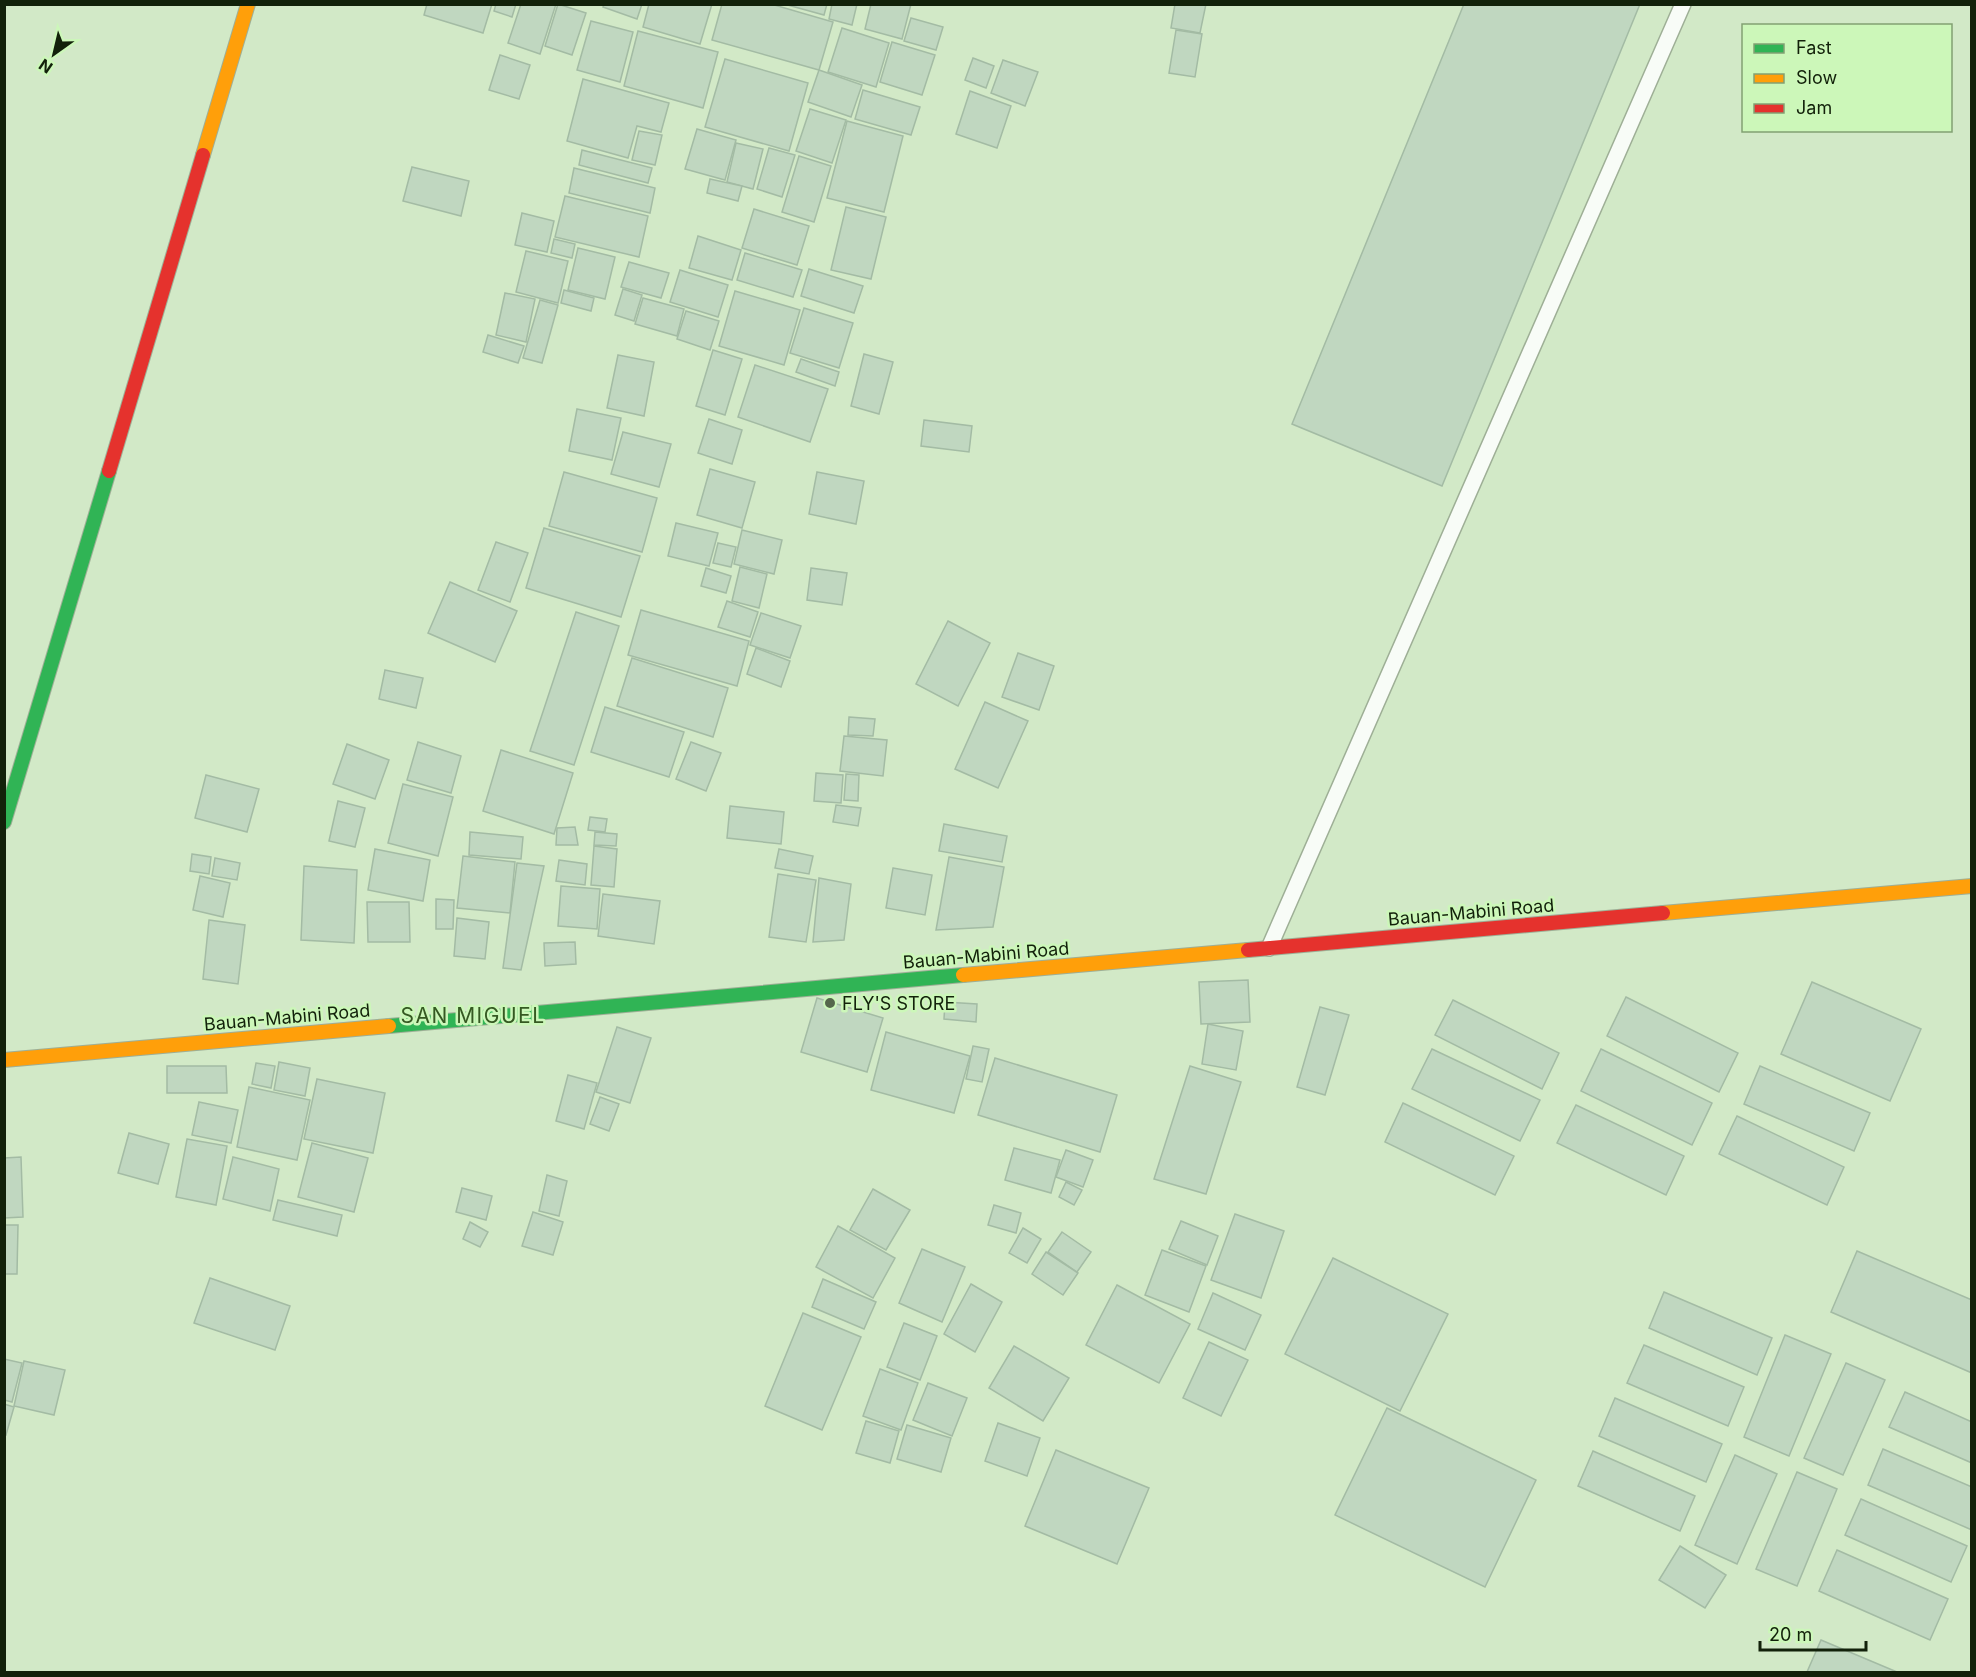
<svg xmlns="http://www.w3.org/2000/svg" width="1976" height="1677" viewBox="0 0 1976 1677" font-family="Inter,sans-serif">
<rect width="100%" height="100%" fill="#d2e9c7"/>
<g fill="#c0d7c0" stroke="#a3bba4" stroke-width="1.5">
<polygon points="427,4 492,4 483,33 424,15"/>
<polygon points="496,4 516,4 512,17 494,11"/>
<polygon points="521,4 556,4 540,54 508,43"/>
<polygon points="558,4 586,13 572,55 545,46"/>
<polygon points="604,4 642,4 637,19 603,7"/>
<polygon points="649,4 712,4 700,44 643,27"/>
<polygon points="722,4 771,4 833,22 819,70 712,40"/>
<polygon points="784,4 827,4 824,15"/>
<polygon points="832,4 857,4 852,25 829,19"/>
<polygon points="871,4 911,4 902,39 865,29"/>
<polygon points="1175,4 1206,4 1200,33 1171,28"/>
<polygon points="1464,4 1640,4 1442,486 1292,424"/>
<polygon points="911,18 943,27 936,50 904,41"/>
<polygon points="591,21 633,32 620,82 577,70"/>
<polygon points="842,28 889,43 876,87 828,72"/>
<polygon points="1176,30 1202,34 1195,77 1169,73"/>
<polygon points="638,31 718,52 703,108 624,86"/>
<polygon points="892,42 935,55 922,95 880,82"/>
<polygon points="500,55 530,65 519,99 489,90"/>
<polygon points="973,58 994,66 986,88 965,80"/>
<polygon points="725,59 808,83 789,151 705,127"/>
<polygon points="1003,60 1038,72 1025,106 991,93"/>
<polygon points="819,70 862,85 851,117 808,102"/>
<polygon points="583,79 669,103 661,132 637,126 628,158 567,141"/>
<polygon points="863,90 920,107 911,135 855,119"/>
<polygon points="970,91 1011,106 997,148 956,134"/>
<polygon points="810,109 846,120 832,163 796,151"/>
<polygon points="847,121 903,136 884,212 827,198"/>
<polygon points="697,129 736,140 725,180 685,169"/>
<polygon points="639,131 662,135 655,165 632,160"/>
<polygon points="736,143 763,149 753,189 727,182"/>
<polygon points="769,148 795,155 782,197 757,189"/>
<polygon points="582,150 652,168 648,183 579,165"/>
<polygon points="799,156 831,166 814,222 782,212"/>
<polygon points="412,167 469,181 461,216 403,201"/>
<polygon points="574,168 655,188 650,213 569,193"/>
<polygon points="710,179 742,186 738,201 707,193"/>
<polygon points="565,196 648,216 639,257 555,237"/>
<polygon points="846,207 886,217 871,279 831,270"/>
<polygon points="754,209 809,226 797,265 742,248"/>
<polygon points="522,213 554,221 547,252 515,245"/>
<polygon points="698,236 741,250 732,280 689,268"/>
<polygon points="554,239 575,244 572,258 551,253"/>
<polygon points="578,248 615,257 605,299 568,290"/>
<polygon points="526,251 568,261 558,303 516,292"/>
<polygon points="745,253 802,270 793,297 737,280"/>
<polygon points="629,262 669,273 661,298 621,287"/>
<polygon points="809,269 863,286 854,313 801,296"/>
<polygon points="680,270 728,285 718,317 670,302"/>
<polygon points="623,289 642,295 634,321 615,315"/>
<polygon points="564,290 594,298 591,311 561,303"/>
<polygon points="735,291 800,310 784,365 719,346"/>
<polygon points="505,293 535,299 526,342 496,335"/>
<polygon points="643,298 684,309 677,336 635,324"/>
<polygon points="540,300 558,305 542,363 523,358"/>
<polygon points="804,308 853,323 839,368 790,353"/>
<polygon points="686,311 719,321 710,350 677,339"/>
<polygon points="488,335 524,346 518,363 483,352"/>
<polygon points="713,350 742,359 725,415 696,406"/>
<polygon points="864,354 893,362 879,414 851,406"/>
<polygon points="618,355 654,362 644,416 607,408"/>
<polygon points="801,359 839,372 835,386 796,372"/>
<polygon points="755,365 828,389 810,442 738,417"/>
<polygon points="577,409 621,418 612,460 569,451"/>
<polygon points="709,419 742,430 732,464 698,453"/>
<polygon points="924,420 972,426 969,452 921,446"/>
<polygon points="623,432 671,444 659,487 611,474"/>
<polygon points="710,469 755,482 742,528 697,515"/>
<polygon points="564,472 657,498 642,552 549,526"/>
<polygon points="817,472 864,481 856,524 809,514"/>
<polygon points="676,523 718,533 709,566 668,556"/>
<polygon points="544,528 640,556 621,617 526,588"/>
<polygon points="742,530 782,540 774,574 734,564"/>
<polygon points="496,542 528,553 510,602 478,590"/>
<polygon points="718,543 736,547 731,567 713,563"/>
<polygon points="740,567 767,574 759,608 732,601"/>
<polygon points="706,568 731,576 726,593 701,586"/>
<polygon points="811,568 847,573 842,605 807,600"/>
<polygon points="450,582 517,611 495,662 428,633"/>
<polygon points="727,601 758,612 750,637 718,627"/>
<polygon points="641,610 749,641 737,686 628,655"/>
<polygon points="576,612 619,626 574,765 530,751"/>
<polygon points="761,613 801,626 790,658 750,645"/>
<polygon points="948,621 990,643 958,706 916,684"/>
<polygon points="756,648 790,661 781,687 747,674"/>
<polygon points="1018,653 1054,666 1039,710 1002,697"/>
<polygon points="632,658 728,688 713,737 617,706"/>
<polygon points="385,670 423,678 416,708 379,699"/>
<polygon points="985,702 1028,721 998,788 955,769"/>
<polygon points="605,707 684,732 669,777 591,752"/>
<polygon points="849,717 875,719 873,736 848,735"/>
<polygon points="844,736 887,740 883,776 840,771"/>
<polygon points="418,742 461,756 451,793 407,780"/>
<polygon points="691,742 721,753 706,791 676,779"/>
<polygon points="347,744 389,760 375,799 333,784"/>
<polygon points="501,750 573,773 554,834 483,811"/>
<polygon points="816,773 843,775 841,803 814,801"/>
<polygon points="846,774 859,775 858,801 844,800"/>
<polygon points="206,775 259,789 247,832 195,818"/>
<polygon points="403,784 453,797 438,856 388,843"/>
<polygon points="338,801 365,808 355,847 329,841"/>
<polygon points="836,805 861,808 858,826 833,822"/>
<polygon points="730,806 784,812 781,844 727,838"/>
<polygon points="590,817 607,819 605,832 588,830"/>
<polygon points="944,824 1007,836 1002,862 939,851"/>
<polygon points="575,827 578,845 556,845 557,828"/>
<polygon points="470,832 523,837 521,859 469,855"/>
<polygon points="595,832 617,834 616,846 594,845"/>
<polygon points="594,846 617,849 614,887 591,885"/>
<polygon points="375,849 430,860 423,901 368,890"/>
<polygon points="779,849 813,856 809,874 775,868"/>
<polygon points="192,854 211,857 209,874 190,871"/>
<polygon points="463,856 515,862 510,913 457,908"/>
<polygon points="949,857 1004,867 993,927 936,930"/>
<polygon points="215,858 240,863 237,880 212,876"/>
<polygon points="559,860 587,864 585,885 556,881"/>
<polygon points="517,863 544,866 521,970 503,968"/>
<polygon points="304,866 357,870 354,943 301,940"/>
<polygon points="893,868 932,875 925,915 886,908"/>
<polygon points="778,874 816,880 806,942 769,937"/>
<polygon points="200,876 230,883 223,917 193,910"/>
<polygon points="819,878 851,884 844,940 813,942"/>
<polygon points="561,886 600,889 597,929 558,926"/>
<polygon points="603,894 660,901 654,944 598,936"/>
<polygon points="436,899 454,900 453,929 436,929"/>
<polygon points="367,902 409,902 410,942 368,942"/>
<polygon points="457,918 489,922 485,959 454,956"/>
<polygon points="209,920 245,925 238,984 203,979"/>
<polygon points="575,942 576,964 545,966 544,943"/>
<polygon points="1248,980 1250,1022 1201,1024 1199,982"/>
<polygon points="1812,982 1921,1029 1890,1101 1781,1054"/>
<polygon points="1626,997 1738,1053 1719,1092 1607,1036"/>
<polygon points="817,998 883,1018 867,1072 801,1052"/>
<polygon points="1453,1000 1559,1053 1542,1089 1435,1035"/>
<polygon points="945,1002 977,1004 976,1022 944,1019"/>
<polygon points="1320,1007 1349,1015 1325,1095 1297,1087"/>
<polygon points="1208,1024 1243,1031 1236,1070 1202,1064"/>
<polygon points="617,1027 651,1038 630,1103 596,1092"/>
<polygon points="886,1032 970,1056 954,1113 871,1090"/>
<polygon points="973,1046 989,1049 982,1082 966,1079"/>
<polygon points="1432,1049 1540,1100 1520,1141 1412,1089"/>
<polygon points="1601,1049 1712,1103 1692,1145 1581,1091"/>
<polygon points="995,1058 1117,1095 1100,1152 978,1115"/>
<polygon points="279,1062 310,1068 305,1096 274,1090"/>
<polygon points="256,1063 275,1066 271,1088 252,1084"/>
<polygon points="167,1066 226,1066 227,1093 167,1093"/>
<polygon points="1190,1066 1241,1082 1206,1194 1154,1179"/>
<polygon points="1760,1066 1870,1113 1854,1151 1744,1104"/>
<polygon points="568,1075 597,1083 584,1129 556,1121"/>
<polygon points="317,1079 385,1093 373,1153 304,1139"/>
<polygon points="249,1087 310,1100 297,1160 237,1147"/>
<polygon points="600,1097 619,1104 609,1131 590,1124"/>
<polygon points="199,1102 238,1110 231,1143 192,1135"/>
<polygon points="1403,1103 1514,1156 1495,1195 1385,1142"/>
<polygon points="1576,1105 1684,1156 1666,1195 1557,1143"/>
<polygon points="1737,1116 1844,1167 1827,1205 1719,1154"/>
<polygon points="129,1133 169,1144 158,1184 118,1173"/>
<polygon points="187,1139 227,1146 216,1205 176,1197"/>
<polygon points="312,1143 368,1158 354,1212 298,1197"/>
<polygon points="1014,1148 1060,1160 1051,1193 1005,1180"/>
<polygon points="1066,1150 1093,1160 1083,1187 1056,1177"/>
<polygon points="21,1157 23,1217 4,1218 4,1158"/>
<polygon points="233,1157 279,1169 270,1211 223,1199"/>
<polygon points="547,1175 567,1181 559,1216 539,1211"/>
<polygon points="1066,1182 1082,1190 1074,1205 1059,1197"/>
<polygon points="462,1188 492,1196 486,1220 456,1212"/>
<polygon points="873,1189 910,1210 886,1250 850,1230"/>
<polygon points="278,1200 342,1215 337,1236 273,1220"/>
<polygon points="994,1205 1021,1213 1016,1233 988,1225"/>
<polygon points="533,1212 563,1222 553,1255 522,1246"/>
<polygon points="1235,1214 1284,1231 1261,1298 1211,1280"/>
<polygon points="1181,1221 1218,1236 1207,1265 1169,1249"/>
<polygon points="470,1222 488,1232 480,1247 463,1239"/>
<polygon points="4,1225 18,1225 17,1274 4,1274"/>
<polygon points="838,1226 895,1258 873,1298 816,1267"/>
<polygon points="1023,1228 1041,1239 1027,1263 1009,1253"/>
<polygon points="1062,1232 1091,1252 1077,1272 1048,1252"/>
<polygon points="922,1249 965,1267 942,1322 899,1303"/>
<polygon points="1162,1250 1206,1266 1189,1312 1145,1295"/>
<polygon points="1857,1251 1972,1300 1972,1373 1831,1312"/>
<polygon points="1046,1252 1078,1273 1063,1295 1032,1274"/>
<polygon points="1333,1258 1448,1314 1400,1411 1285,1354"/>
<polygon points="210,1278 290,1306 275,1350 194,1323"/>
<polygon points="823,1279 876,1302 864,1329 812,1307"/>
<polygon points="971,1284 1002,1302 975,1352 944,1334"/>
<polygon points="1117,1285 1190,1324 1159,1383 1086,1345"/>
<polygon points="1664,1292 1772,1338 1757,1375 1649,1328"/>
<polygon points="1213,1293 1261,1315 1245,1350 1198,1329"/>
<polygon points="803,1313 861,1337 822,1430 765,1406"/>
<polygon points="904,1323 937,1336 920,1380 887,1367"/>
<polygon points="1785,1335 1831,1354 1789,1456 1744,1437"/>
<polygon points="1209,1342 1248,1360 1221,1416 1183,1398"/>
<polygon points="1644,1345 1744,1387 1728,1426 1627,1383"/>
<polygon points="1014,1346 1069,1378 1043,1421 989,1388"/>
<polygon points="4,1359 22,1363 12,1402 4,1400"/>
<polygon points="24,1361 65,1370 54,1415 14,1406"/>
<polygon points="1846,1363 1885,1380 1843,1475 1804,1458"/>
<polygon points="880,1369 918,1383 901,1430 863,1416"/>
<polygon points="928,1383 967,1398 952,1436 913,1420"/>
<polygon points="1905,1392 1972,1422 1972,1463 1889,1427"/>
<polygon points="1615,1398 1722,1444 1706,1482 1599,1436"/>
<polygon points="4,1404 14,1407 6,1435 4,1434"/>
<polygon points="1387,1408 1536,1480 1485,1587 1335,1515"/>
<polygon points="866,1421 899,1431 890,1463 856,1453"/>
<polygon points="998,1423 1040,1438 1027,1476 985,1461"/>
<polygon points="907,1425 951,1438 941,1472 897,1459"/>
<polygon points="1883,1449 1972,1487 1972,1530 1868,1485"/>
<polygon points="1056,1450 1149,1488 1117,1564 1025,1526"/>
<polygon points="1593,1451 1695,1496 1680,1531 1578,1486"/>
<polygon points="1735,1455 1777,1474 1737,1564 1695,1545"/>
<polygon points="1797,1472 1837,1489 1797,1586 1756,1569"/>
<polygon points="1861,1499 1967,1546 1951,1582 1845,1535"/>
<polygon points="1680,1546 1726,1575 1705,1608 1659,1580"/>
<polygon points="1837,1550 1948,1599 1930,1640 1819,1591"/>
<polygon points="1821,1640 1897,1672 1807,1672"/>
</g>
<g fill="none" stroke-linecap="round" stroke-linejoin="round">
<g stroke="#9eaf96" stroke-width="18">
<polyline id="lane" points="1269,948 1683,4"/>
</g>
<g stroke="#9eaf96" stroke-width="16">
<g id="fast">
<polyline points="4,822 109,471"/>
<polyline points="389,1026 963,975"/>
</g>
</g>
<g stroke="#9eaf96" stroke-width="16">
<g id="slow">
<polyline points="203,155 248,4"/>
<polyline points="1663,913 1972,886"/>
<polyline points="963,975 1248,950"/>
<polyline points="4,1060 389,1026"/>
</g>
</g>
<g stroke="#9eaf96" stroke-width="16">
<g id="jam">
<polyline points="109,471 203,155"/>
<polyline points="1248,950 1663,913"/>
</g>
</g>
<use href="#lane" stroke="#f8fcf7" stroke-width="15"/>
<use href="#fast" stroke="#30b455" stroke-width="14"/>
<use href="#slow" stroke="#ff9f0a" stroke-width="14"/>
<use href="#jam" stroke="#e5322d" stroke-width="14"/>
</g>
<circle fill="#55674c" stroke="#ccf7b9" stroke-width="2" cx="830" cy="1003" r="6"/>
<g text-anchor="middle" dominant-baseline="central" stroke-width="5" stroke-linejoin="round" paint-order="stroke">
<g font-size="18" fill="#12210a" stroke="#ccf7b9">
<text transform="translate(1471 912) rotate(-5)">Bauan-Mabini Road</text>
<text transform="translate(986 955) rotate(-5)">Bauan-Mabini Road</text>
<text transform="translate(287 1017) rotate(-5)">Bauan-Mabini Road</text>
</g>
<g font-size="18" fill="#12210a" stroke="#ccf7b9" text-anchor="start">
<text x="842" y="1003">FLY'S STORE</text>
</g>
<g font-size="21" letter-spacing="1.5" fill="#355922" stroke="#ccf7b9">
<text x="473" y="1015">SAN MIGUEL</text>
</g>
</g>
<rect width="1976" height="1677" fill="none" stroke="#12210a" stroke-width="12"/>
<rect x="1742" y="24" width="210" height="108" fill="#ccf7b9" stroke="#82a173" stroke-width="1.5"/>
<rect x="1754" y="44" width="30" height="9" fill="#30b455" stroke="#82a173" stroke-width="1.5"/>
<text x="1796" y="54" font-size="18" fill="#12210a">Fast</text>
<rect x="1754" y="74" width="30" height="9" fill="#ff9f0a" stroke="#82a173" stroke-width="1.5"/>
<text x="1796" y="84" font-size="18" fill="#12210a">Slow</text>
<rect x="1754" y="104" width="30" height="9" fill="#e5322d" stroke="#82a173" stroke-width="1.5"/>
<text x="1796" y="114" font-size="18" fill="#12210a">Jam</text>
<g transform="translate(54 54) rotate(214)" stroke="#ccf7b9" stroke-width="4.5" paint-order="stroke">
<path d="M0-4.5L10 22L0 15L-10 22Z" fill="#12210a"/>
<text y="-9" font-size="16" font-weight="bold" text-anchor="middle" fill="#12210a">N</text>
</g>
<path d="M1760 1641v9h106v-9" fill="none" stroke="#12210a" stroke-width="3"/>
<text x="1769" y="1641" font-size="18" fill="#12210a" stroke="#ccf7b9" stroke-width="4.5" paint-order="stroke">20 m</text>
</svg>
